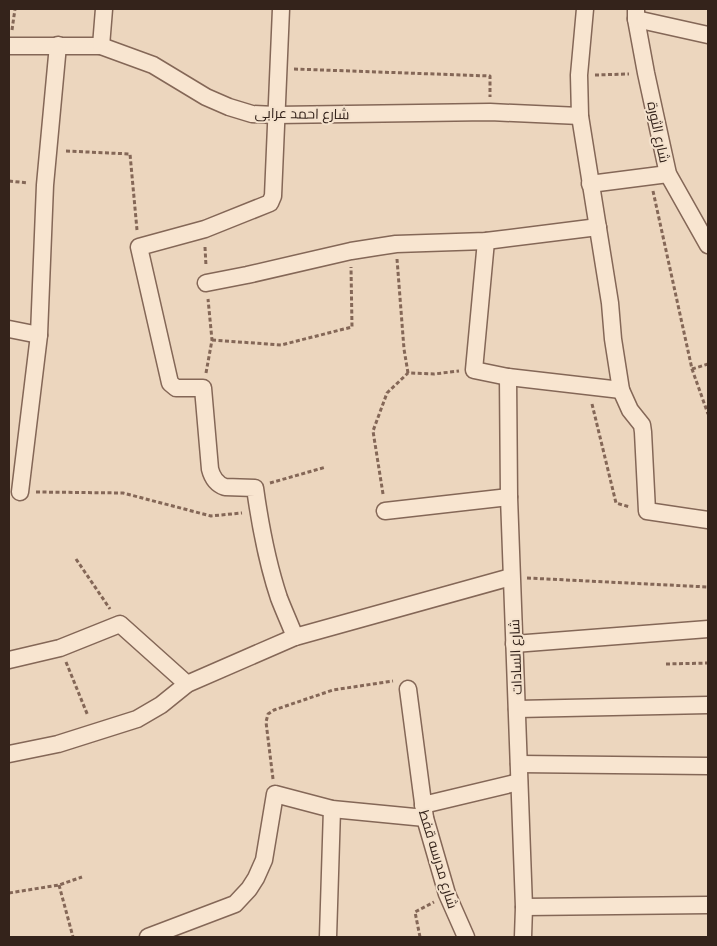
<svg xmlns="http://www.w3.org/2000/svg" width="717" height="946" viewBox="0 0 717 946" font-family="'PT Serif',Cairo,serif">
<rect width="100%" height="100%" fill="#ecd6be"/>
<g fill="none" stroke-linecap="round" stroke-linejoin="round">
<g stroke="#846757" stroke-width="19">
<g id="minor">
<path d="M 281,9 L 273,196 L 270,203 L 205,229 L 139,247 L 170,383 L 176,388 L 203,388 L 210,469 C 212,477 216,484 225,487 L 255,488 C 260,524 267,562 279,598 C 284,611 290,624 295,637"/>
<polyline points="585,9 579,75 580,116 610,303 613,339 621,390 630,410 642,425 643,432 647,511 708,520"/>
<polyline points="636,9 636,19 646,73 668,174 708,245"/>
<polyline points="636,19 708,35"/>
<polyline points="9,46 101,46 153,65 206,97 229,107 252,114 276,115 490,112 580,116"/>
<polyline points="101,46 104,9"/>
<polyline points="590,184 668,174"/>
<polyline points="486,241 474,370 508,377 621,390"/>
<polyline points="206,283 247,275 351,251 396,244 486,241 598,227"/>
<polyline points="9,329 39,335"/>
<polyline points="508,377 509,497 524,907 523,937"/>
<polyline points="20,492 39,335 45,185 58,45"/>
<polyline points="385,511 509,497"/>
<polyline points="514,644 708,629"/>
<polyline points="9,660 60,648 120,624 187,684"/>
<polyline points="408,689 425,818 447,894 466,937"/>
<polyline points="517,709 708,705"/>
<polyline points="9,754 58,744 137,719 161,705 187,684 295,637 511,577"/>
<polyline points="519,764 708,766"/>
<polyline points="423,805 519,782"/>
<polyline points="524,907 708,905"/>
<polyline points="148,937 235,904 249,889 256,878 264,860 275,794 332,809 425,818"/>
<polyline points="328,937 332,809"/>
</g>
</g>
<g stroke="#846757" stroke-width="3" stroke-dasharray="4 2.5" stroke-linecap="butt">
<polyline points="12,30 15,9"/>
<polyline points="294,69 490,76 490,97"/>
<polyline points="595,75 629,74"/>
<polyline points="66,151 130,154 137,230"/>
<polyline points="9,181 28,183"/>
<polyline points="653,191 692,369 708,414"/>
<polyline points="205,247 206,266"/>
<polyline points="397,259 404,349 408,373"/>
<polyline points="212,340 281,345 352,327 351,267"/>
<polyline points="692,369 708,364"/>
<polyline points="206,373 212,340 208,299"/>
<polyline points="592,404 616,503 630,507"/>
<polyline points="270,483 326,467"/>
<polyline points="36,492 123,493 211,516 242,513"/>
<polyline points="383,494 373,431 387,393 408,373 434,374 459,371"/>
<polyline points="76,559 110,609"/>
<polyline points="527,578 708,587"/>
<polyline points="66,662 88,716"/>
<polyline points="666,664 708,663"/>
<polyline points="273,779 266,722 268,714 274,710 333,690 393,681"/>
<polyline points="59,885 73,937"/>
<polyline points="9,893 59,885 82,877"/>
<polyline points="420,937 415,912 434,902"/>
</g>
<use href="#minor" stroke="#f8e5d0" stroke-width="16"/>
</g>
<g text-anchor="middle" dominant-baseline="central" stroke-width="4" stroke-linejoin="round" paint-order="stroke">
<g font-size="14" fill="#34231b" stroke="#f4e2cd">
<text transform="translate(302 113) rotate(1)">شارع احمد عرابى</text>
<text transform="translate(659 132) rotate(78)">شارع الثورة</text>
<text transform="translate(515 657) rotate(-92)">شارع السادات</text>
<text transform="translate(439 859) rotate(73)">شارع مدرسه قفط</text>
</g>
</g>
<rect width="717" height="946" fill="none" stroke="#34231b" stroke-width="20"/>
</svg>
